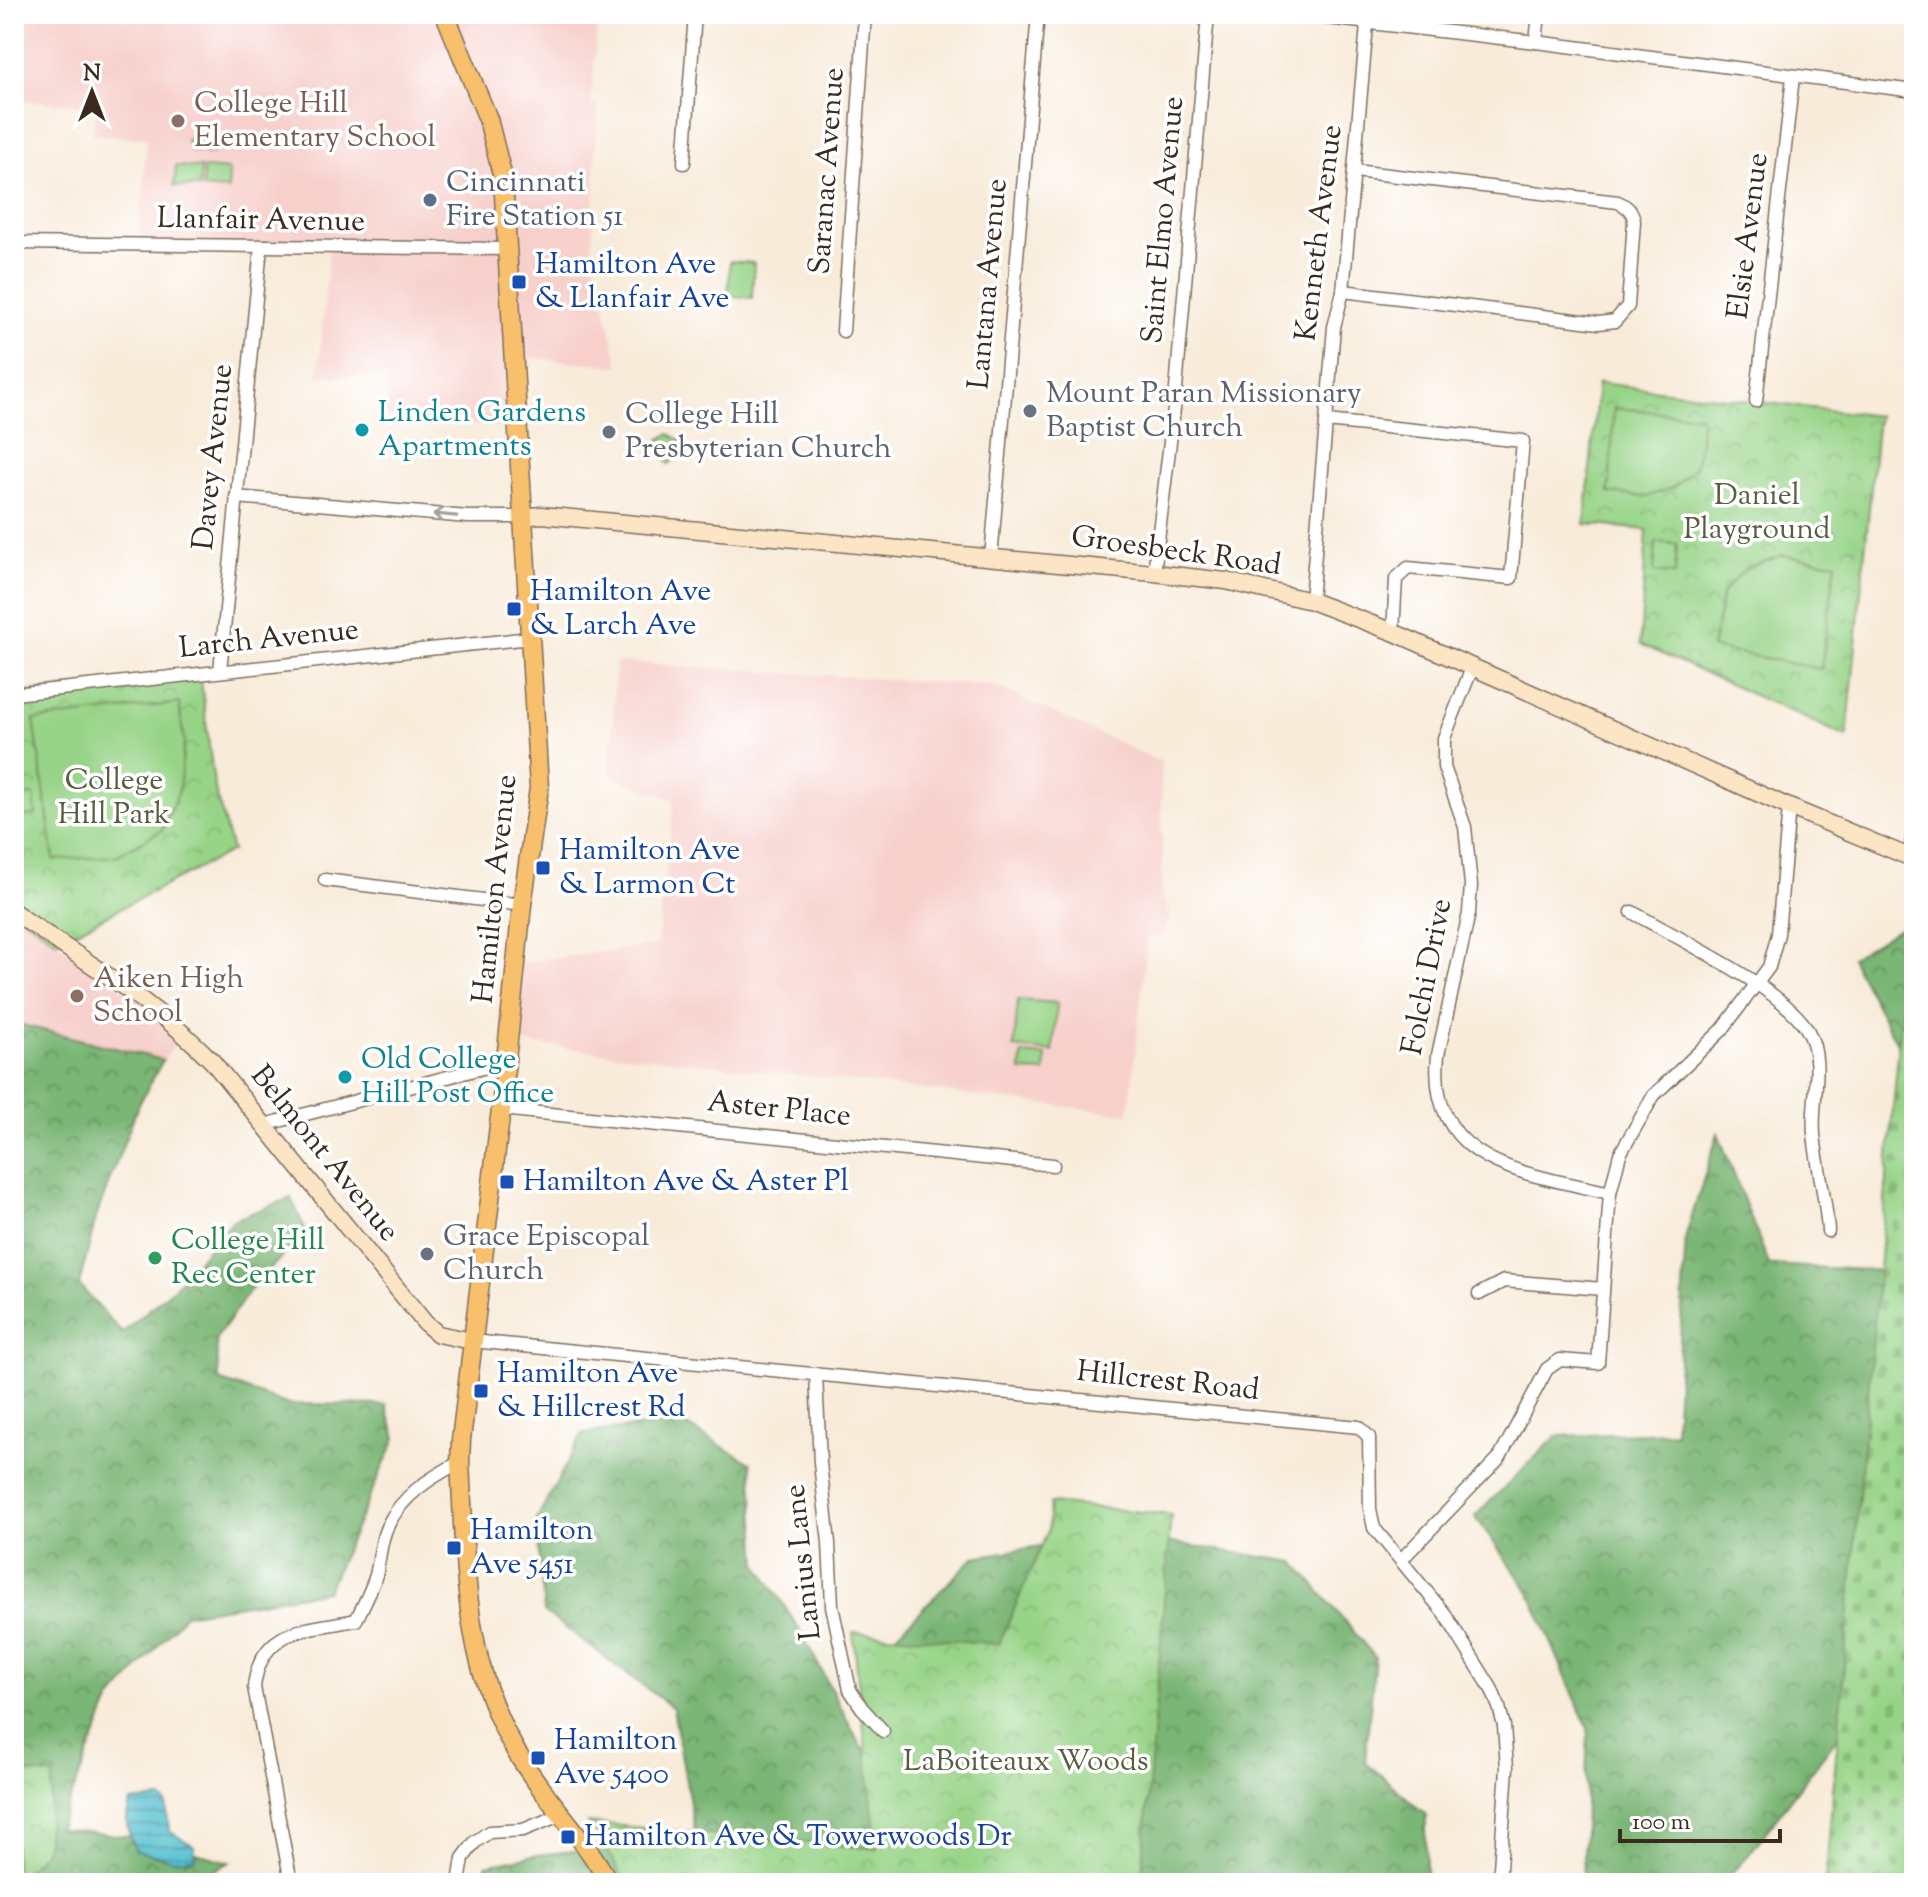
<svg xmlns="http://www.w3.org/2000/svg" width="1928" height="1897" viewBox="0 0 1928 1897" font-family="'Sorts Mill Goudy',serif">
<defs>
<pattern id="forest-crowns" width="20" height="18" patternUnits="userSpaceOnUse" patternTransform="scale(2)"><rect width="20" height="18" fill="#7ab674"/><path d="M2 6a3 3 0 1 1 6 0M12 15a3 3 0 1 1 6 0" fill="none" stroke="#65945f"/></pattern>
<pattern id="cemetery-stones" width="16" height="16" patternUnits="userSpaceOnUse" patternTransform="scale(2)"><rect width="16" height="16" fill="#98d488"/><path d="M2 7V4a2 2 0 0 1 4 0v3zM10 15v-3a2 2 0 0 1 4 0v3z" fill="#84b675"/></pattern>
<pattern id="park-crowns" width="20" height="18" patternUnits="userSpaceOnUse" patternTransform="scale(2)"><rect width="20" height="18" fill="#98d488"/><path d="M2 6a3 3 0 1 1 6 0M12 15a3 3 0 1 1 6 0" fill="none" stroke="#84b675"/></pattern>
<pattern id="water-rules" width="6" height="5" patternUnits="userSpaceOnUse" patternTransform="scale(2)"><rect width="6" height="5" fill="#56c1d1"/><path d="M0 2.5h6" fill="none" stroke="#489da9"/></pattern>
</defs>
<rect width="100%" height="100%" fill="#fff"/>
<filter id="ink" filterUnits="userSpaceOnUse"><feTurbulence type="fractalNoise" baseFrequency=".0125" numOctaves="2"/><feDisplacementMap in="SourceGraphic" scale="16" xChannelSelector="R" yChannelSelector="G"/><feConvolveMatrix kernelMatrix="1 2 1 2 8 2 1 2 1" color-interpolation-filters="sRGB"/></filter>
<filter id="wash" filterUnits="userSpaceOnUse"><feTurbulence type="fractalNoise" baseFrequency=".006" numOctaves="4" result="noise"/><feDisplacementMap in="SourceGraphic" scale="32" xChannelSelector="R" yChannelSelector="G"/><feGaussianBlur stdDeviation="1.8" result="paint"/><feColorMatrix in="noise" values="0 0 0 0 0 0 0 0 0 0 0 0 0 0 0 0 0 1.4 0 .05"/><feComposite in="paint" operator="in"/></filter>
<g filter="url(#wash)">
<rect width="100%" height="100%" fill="#f8ebd9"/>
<g fill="#f7d0cc">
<polygon points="14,14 598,14 591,105 598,106 592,252 619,366 513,356 517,429 386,416 389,377 318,376 329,248 139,245 147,138 93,135 96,106 14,100"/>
<polygon points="616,662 995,686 1161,762 1163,901 1171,916 1162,936 1147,938 1129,1114 507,1041 516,963 657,945 674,800 610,775"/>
<polygon points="14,912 184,1033 163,1060 14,1023"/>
</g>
<g fill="url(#forest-crowns)" stroke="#5a7049" stroke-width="2">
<polygon points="1911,921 1914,1075 1851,958"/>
<polygon points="14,1023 163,1060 137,1108 97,1214 79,1285 122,1333 176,1286 233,1220 291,1198 306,1231 250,1290 216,1339 219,1380 286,1404 386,1405 396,1438 327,1591 185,1614 110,1701 58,1829 136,1837 230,1862 189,1883 14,1883"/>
<polygon points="1718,1133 1769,1265 1890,1271 1855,1714 1743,1862 1722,1883 1582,1883 1588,1728 1530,1593 1475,1516 1557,1436 1675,1432 1686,1235"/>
<polygon points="680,1422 751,1463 758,1564 802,1634 860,1744 927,1841 960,1883 486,1883 486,1865 537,1855 696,1837 673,1708 544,1612 536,1521 583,1433"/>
<polygon points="1114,1534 1295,1562 1375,1657 1365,1761 1426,1815 1426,1883 1030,1883 890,1642 974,1557"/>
</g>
<polygon fill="url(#cemetery-stones)" stroke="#6a7f53" stroke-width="2" points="1914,871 1914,1883 1825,1883"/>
<g fill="url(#park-crowns)" stroke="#6a7f53" stroke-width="2">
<polygon points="192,135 216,137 219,142 218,150 213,153 191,151 187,140"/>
<polygon points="1598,383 1878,416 1847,737 1640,644 1647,530 1585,524"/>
<polygon points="669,434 680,440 681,453 669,464 657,449 659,440"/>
<polygon points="200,673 214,785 232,851 57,941 14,912 14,694"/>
<polygon points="1050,1503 1171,1515 1142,1873 1237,1883 625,1883 603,1842 587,1823 877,1849 853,1632 999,1644 1048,1531"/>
<polygon points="14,1772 53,1775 46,1849 15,1883"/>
</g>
<g fill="#98d488" stroke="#6a7f53" stroke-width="2">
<polygon points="176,166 201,168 199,187 174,186"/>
<polygon points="204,168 229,170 228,190 202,188"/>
<polygon points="730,261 754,263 752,298 728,296"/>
<polygon points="1614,408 1701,416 1700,443 1695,467 1674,487 1647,497 1609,493"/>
<polygon points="1656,542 1677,544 1675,574 1654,572"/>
<polygon points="1782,555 1836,563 1821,669 1712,648 1723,592 1745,569"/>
<polygon points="179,703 184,742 179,791 162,830 116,856 54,860 34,720"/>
<polygon points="34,795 36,815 14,817 14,797"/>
<polygon points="1018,1000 1057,1003 1053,1052 1014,1048"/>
<polygon points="1022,1054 1046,1056 1045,1072 1021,1071"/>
</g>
<path fill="url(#water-rules)" stroke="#487678" stroke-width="2" d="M 162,1799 L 166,1803 L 169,1831 L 194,1846 L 196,1858 L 174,1860 L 136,1851 C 128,1834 123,1821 131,1802 Z"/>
</g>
<g filter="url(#ink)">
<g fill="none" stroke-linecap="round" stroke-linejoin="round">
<g stroke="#7d6e5f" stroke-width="15">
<g id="street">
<polyline points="1292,14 1536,42 1914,91"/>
<polyline points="1536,42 1539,14"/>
<polyline points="684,163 695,14"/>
<polyline points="14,243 508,249"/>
<path d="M 1343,291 L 1599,323 L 1615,321 L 1628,306 L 1634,221 C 1633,211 1627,206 1618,202 L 1355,171"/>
<polyline points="843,331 865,14"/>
<polyline points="1756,401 1793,77"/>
<polyline points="1326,421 1523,441 1511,578 1408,568 1396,579 1393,632"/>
<polyline points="236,497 468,517 522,517"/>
<polyline points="991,558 1038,14"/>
<polyline points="1154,573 1175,401 1208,14"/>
<polyline points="1311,601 1334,327 1343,291 1368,14"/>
<path d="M 1472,668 L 1444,738 L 1444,767 L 1465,827 L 1471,885 L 1469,913 L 1438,1055 C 1427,1167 1528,1173 1610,1193"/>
<polyline points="220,671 261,247"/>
<polyline points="14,694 530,638"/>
<polyline points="1910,858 1914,820"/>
<polyline points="325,880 522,905"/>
<path d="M 1632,912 C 1675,937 1786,990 1808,1031 C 1825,1062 1811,1101 1814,1134 C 1817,1166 1826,1198 1828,1231"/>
<polyline points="501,1109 1053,1165"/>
<polyline points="264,1125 505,1062"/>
<polyline points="1479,1294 1504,1281 1603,1289"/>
<polyline points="472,1341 1359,1427 1369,1437 1370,1509 1374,1528 1445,1614 1491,1688 1499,1707 1504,1726 1507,1768 1499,1883"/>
<polyline points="816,1374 820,1463 829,1543 832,1606 850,1690 862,1708 883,1731"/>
<polyline points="1401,1560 1500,1457 1547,1369 1560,1360 1598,1363 1610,1193 1620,1154 1654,1095 1722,1030 1769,967 1778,934 1789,807"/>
<path d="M 281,1883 L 290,1877 L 254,1687 C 261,1626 308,1630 356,1620 C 363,1606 371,1591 376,1575 C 380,1559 380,1542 387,1527 C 402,1495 430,1478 460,1462"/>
<polyline points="459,1883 463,1858 475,1842 489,1832 523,1830 560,1815"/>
</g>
</g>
<g stroke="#7d6e5f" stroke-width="19">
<g id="secondary">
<polyline points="522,517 541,515 1154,573 1226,581 1311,601 1393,632 1789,807 1914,859"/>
<path d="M 14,912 C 85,962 150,998 212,1061 L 425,1323 L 438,1334 L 472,1341"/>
</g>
</g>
<g stroke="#7d6e5f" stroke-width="21">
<path id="primary" d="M 445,14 L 488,119 L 503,178 L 539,788 L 522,905 L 501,1109 L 461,1440 L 460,1462 C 466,1565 462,1661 517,1753 C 544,1799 584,1836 609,1883"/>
</g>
<use href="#street" stroke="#fff" stroke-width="12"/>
<use href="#secondary" stroke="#fce5c4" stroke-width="16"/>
<use href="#primary" stroke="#f8bf6c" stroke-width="18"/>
</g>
<defs><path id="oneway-shaft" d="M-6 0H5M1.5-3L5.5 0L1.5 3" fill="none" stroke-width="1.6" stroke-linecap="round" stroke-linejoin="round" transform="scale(2)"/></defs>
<use stroke="#a79f9a" href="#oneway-shaft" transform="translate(445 515) rotate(-175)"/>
</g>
<g fill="#8d6e63" stroke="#fff" stroke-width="3">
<circle cx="178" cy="121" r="8"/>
<circle cx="77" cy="996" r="8"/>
</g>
<circle fill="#5c6f8a" stroke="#fff" stroke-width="3" cx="430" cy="200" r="8"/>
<g fill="#1a4fb4" stroke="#fff" stroke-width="3">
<rect x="511" y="274" width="16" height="16" rx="4"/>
<rect x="506" y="601" width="16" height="16" rx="4"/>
<rect x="535" y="860" width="16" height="16" rx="4"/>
<rect x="499" y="1174" width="16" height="16" rx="4"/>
<rect x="473" y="1383" width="16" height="16" rx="4"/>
<rect x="446" y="1540" width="16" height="16" rx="4"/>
<rect x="530" y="1750" width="16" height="16" rx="4"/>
<rect x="560" y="1829" width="16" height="16" rx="4"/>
</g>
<g fill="#6b7280" stroke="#fff" stroke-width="3">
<circle cx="1030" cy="411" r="8"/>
<circle cx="609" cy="432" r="8"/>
<circle cx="427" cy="1254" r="8"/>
</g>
<g fill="#0f9aa8" stroke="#fff" stroke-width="3">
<circle cx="362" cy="430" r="8"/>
<circle cx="345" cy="1077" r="8"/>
</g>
<circle fill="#2e9e5b" stroke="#fff" stroke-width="3" cx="155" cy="1258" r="8"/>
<g text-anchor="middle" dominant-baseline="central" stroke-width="7" stroke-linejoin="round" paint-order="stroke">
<g font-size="30" fill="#785e54" stroke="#fff" text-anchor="start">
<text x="194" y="104">College Hill<tspan x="194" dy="34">Elementary School</tspan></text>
<text x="93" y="979">Aiken High<tspan x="93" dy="34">School</tspan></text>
</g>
<g font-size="30" fill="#3b2a1e" stroke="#fff">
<text transform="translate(828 171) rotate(-86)">Saranac Avenue</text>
<text transform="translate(1164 220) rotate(-85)">Saint Elmo Avenue</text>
<text transform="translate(261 221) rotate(1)">Llanfair Avenue</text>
<text transform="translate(1320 233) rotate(-83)">Kenneth Avenue</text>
<text transform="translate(1749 236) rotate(-83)">Elsie Avenue</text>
<text transform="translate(989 284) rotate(-85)">Lantana Avenue</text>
<text transform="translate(214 457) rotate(-84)">Davey Avenue</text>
<text transform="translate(1176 552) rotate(8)">Groesbeck Road</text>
<text transform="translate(269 640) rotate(-6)">Larch Avenue</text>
<text transform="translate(496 889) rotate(-84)">Hamilton Avenue</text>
<text transform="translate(1428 977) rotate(-79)">Folchi Drive</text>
<text transform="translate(779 1110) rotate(6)">Aster Place</text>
<text transform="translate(324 1154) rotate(51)">Belmont Avenue</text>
<text transform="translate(1168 1382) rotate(6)">Hillcrest Road</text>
<text transform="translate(804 1562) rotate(-96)">Lanius Lane</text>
</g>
<g font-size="30" fill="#4e5e75" stroke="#fff" text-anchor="start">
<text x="446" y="183">Cincinnati<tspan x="446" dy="34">Fire Station 51</tspan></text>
</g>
<g font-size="30" fill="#164399" stroke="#fff" text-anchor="start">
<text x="535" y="265">Hamilton Ave<tspan x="535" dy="34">&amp; Llanfair Ave</tspan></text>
<text x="530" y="592">Hamilton Ave<tspan x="530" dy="34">&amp; Larch Ave</tspan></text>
<text x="559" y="851">Hamilton Ave<tspan x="559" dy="34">&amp; Larmon Ct</tspan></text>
<text x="523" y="1182">Hamilton Ave &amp; Aster Pl</text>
<text x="497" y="1374">Hamilton Ave<tspan x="497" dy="34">&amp; Hillcrest Rd</tspan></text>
<text x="470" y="1531">Hamilton<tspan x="470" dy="34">Ave 5451</tspan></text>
<text x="554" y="1741">Hamilton<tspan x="554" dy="34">Ave 5400</tspan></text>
<text x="584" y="1837">Hamilton Ave &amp; Towerwoods Dr</text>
</g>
<g font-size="30" fill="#5b616d" stroke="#fff" text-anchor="start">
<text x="1046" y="394">Mount Paran Missionary<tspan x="1046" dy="34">Baptist Church</tspan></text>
<text x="625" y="415">College Hill<tspan x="625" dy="34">Presbyterian Church</tspan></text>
<text x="443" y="1237">Grace Episcopal<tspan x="443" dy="34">Church</tspan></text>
</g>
<g font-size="30" fill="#0d838f" stroke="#fff" text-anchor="start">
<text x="378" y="413">Linden Gardens<tspan x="378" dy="34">Apartments</tspan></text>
<text x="361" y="1060">Old College<tspan x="361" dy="34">Hill Post Office</tspan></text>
</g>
<g font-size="30" fill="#575d3e" stroke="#fff">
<text x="1757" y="496">Daniel<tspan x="1757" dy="34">Playground</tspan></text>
<text x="114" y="781">College<tspan x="114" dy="34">Hill Park</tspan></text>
<text x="1026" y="1762">LaBoiteaux Woods</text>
</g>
<g font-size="30" fill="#27864d" stroke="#fff" text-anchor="start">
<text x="171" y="1241">College Hill<tspan x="171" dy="34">Rec Center</tspan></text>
</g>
</g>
<rect width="1928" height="1897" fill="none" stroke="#fff" stroke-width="48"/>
<g transform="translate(92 92)" stroke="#ffffff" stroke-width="6" paint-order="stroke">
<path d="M0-6L14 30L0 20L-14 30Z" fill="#3b2a1e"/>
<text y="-12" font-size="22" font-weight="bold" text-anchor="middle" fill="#3b2a1e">N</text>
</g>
<path d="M1620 1829v12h160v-12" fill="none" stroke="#3b2a1e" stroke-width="4"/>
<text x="1632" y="1829" font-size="24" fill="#3b2a1e" stroke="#ffffff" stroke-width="6" paint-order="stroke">100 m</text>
</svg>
